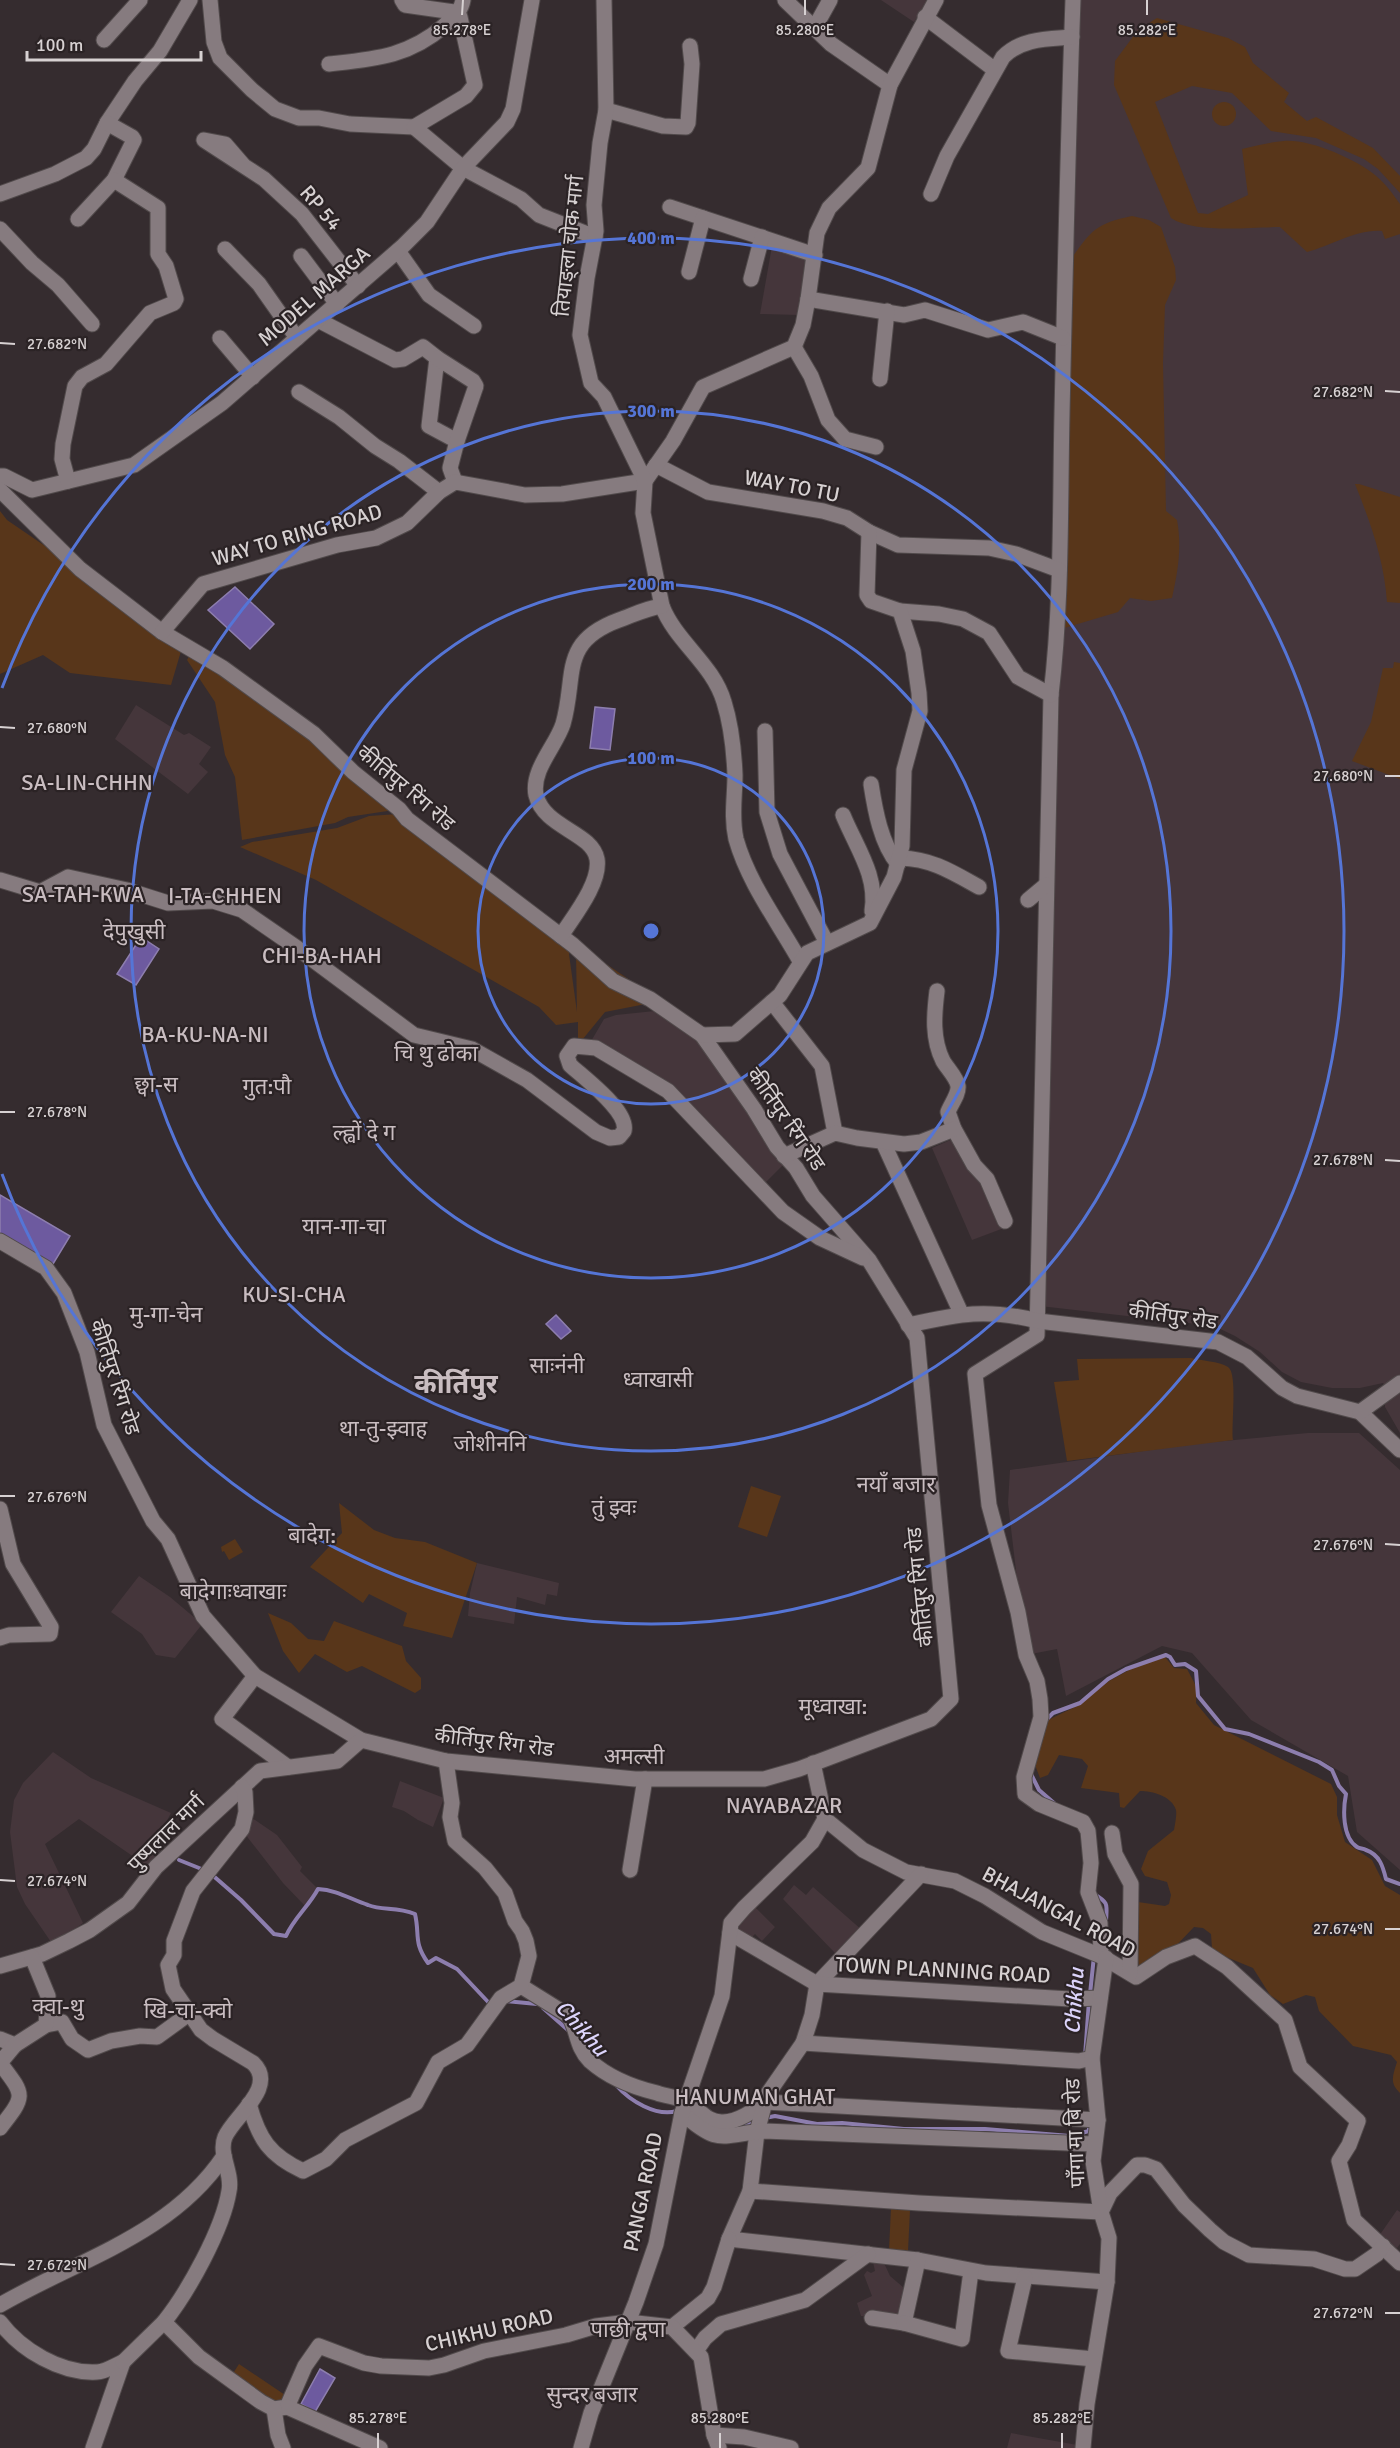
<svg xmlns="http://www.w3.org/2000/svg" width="1400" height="2448" viewBox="0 0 1400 2448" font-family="Signika,'Noto Sans Devanagari',sans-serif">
<rect width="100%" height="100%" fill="#352c2f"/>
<g fill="#45363b">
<polygon points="881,0 928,0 914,22"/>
<polygon points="1078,0 1400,0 1400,1433 1385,1407 1385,1401 1392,1395 1383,1383 1360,1388 1332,1388 1301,1382 1282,1372 1260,1352 1235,1336 1214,1326 1040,1306"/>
<polygon points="772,246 810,259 799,315 760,314"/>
<polygon points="136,705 184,735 189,733 211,747 199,764 208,772 188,794 115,739"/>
<polygon points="674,1009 681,1017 786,1162 765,1183 689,1109 590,1043 604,1019 616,1015"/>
<polygon points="955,1138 985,1188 1004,1228 972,1240 932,1148"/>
<polygon points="1308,1433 1359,1433 1400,1470 1400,1870 1357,1832 1348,1776 1251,1720 1192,1653 1162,1646 1066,1696 1057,1649 1026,1655 1008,1503 1010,1470 1192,1444"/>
<polygon points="477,1563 559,1583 557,1596 547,1594 545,1605 517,1597 514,1624 468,1616 470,1593"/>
<polygon points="139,1576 170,1597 195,1618 204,1622 175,1658 156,1655 142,1634 111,1612"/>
<polygon points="53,1752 91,1778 171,1813 161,1832 168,1841 147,1866 79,1819 45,1844 83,1923 68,1934 51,1942 25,1904 17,1887 10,1832 14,1800 23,1783"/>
<polygon points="400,1781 444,1798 433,1827 418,1820 404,1811 392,1807"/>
<polygon points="252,1818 277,1835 302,1867 300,1871 318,1889 305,1906 283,1883 245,1834"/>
<polygon points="794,1885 806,1895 813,1887 863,1931 835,1953 783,1899"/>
<polygon points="753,1905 775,1927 762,1941 755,1934 750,1939 734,1924"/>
<polygon points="1397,2210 1400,2212 1400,2244 1397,2248 1379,2236"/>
<polygon points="873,2262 884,2263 890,2276 904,2288 903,2318 861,2316 857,2303 872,2296 864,2275 867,2271 871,2273 875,2271"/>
<polygon points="1011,2433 1083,2446 1083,2448 1007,2448"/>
</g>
<g fill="#58361a">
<path d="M 1157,18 L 1228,38 L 1245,47 L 1253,63 L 1289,93 L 1284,102 L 1307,121 L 1316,117 L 1373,148 L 1400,176 L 1400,193 L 1378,169 L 1364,159 L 1316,138 L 1271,131 L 1232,93 L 1192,86 L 1155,102 L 1198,213 L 1208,214 L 1248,195 L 1242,149 C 1256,146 1270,142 1284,141 C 1310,139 1355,159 1375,175 C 1385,183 1393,194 1400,204 L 1400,234 L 1385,239 L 1382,231 C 1356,229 1331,246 1307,252 L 1280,227 C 1251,227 1195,234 1171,218 L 1114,85 L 1115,61 L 1138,30 Z"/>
<circle cx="1224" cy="114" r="12"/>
<path d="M 1132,216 L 1149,220 L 1161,227 L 1175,267 L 1176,280 L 1165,305 L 1163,363 L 1166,511 L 1177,520 C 1182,547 1178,571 1172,598 L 1151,601 L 1130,598 L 1118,612 L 1061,629 L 1068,263 C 1091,232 1093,224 1132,216 Z"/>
<path d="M 1355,484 L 1359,484 L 1400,497 L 1400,603 L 1387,602 C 1384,560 1371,524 1355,484 Z"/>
<polygon points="0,511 7,520 184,641 171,685 70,673 43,655 0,674"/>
<polygon points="193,649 227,667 394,810 348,817 335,823 242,840 235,777 225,755 215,702 187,660"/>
<polygon points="1394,662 1400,663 1400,779 1352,761 1371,722 1383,668 1393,668"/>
<polygon points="398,814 576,942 569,954 577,1012 576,953 581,947 661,1001 605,1012 578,1045 578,1022 556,1025 539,1007 316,880 240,847 252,842 337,828 369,816"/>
<path d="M 1191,1358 C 1201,1361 1219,1361 1228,1367 C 1238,1373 1231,1426 1233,1440 L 1067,1461 L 1054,1382 L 1079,1380 L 1077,1359 Z"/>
<polygon points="751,1486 781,1496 767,1537 738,1527"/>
<polygon points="339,1503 374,1530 395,1538 425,1542 477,1563 452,1638 403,1626 407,1613 369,1594 363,1603 310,1567 342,1533"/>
<polygon points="235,1539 243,1552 229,1560 224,1551 222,1552 221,1547"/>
<polygon points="268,1613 291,1623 308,1639 324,1641 334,1621 402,1646 406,1661 421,1678 421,1689 415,1693 362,1666 347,1672 315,1654 299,1673 283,1651"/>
<path d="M 1165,1657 L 1174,1668 L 1187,1669 L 1196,1686 L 1196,1703 L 1214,1725 L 1331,1784 L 1337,1797 L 1337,1815 L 1345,1842 L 1372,1860 L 1385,1886 L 1400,1895 L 1400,2093 C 1389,2083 1393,2075 1397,2062 L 1391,2055 L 1353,2046 L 1319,2011 L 1315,1997 L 1306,1995 L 1283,2004 L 1270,1995 L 1253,1968 L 1219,1954 L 1212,1948 L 1211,1934 L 1203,1928 L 1194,1927 L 1170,1952 L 1139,1966 L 1134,1938 L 1138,1902 L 1165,1906 L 1169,1904 L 1171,1895 L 1167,1882 L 1145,1876 L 1141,1869 L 1148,1851 L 1174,1830 C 1175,1824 1177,1815 1176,1810 C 1172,1796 1152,1791 1140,1791 L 1124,1808 L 1120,1807 L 1119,1793 L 1081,1788 L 1088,1766 L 1082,1759 L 1059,1755 L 1048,1775 L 1040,1778 L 1035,1765 L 1046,1721 L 1077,1706 L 1109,1681 L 1144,1662 Z"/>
<polygon points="891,2208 910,2210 908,2251 889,2250"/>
<polygon points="239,2364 285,2395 278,2406 232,2375"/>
</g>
<g fill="#6d5a9f" stroke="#8d7eae" stroke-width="1.5">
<polygon points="235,587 274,624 250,649 208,610"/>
<polygon points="595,707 615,709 610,750 590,748"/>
<polygon points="141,937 159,949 136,985 117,974"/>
<polygon points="0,1195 70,1236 53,1264 0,1234"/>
<polygon points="556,1315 571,1331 561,1339 546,1324"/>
<polygon points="320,2369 335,2378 315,2412 301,2404"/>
</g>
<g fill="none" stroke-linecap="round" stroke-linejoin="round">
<g stroke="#8d7eae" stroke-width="4">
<path d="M 1046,1720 L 1053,1713 L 1080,1703 L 1108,1679 L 1126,1669 L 1166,1655 L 1170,1657 L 1175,1665 L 1185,1664 L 1196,1671 L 1198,1696 L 1225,1729 L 1249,1734 L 1319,1762 L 1332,1770 L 1339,1786 L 1346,1794 C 1343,1809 1342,1837 1357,1847 C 1360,1849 1363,1848 1366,1850 C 1380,1855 1383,1867 1386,1879 L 1400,1884"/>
<polyline points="1031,1774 1039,1790 1054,1803"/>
<polyline points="179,1860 204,1870"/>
<path d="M 210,1873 L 241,1900 L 274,1934 L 286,1936 C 294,1918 309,1906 318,1889 C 337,1890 350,1899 368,1905 C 383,1911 396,1906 415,1914 C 420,1935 413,1942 428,1963 L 436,1958 L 457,1969 L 490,2004 L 493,2003"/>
<path d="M 1094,1894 C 1109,1903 1107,1904 1106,1921"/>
<polyline points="1090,1994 1094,1956"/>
<polyline points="506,2001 537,2004"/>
<polyline points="543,2008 569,2031"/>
<polyline points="1085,2056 1089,2001"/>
<path d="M 616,2085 C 630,2101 656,2117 677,2111"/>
<polyline points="765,2118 775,2116 817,2124 842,2123 904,2129 985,2129 1070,2136 1089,2131 1089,2124"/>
<polyline points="740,2127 755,2120"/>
</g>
<g stroke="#514a4b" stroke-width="17">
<g id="minor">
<polyline points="210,0 214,42 220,58 252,90 275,109 299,118 319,118 350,124 414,127"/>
<polyline points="402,0 405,5 454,12 460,17 475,85 466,96 414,127 463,168 521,199 539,215 595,237"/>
<polyline points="785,0 831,44 890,85"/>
<path d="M 1073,0 C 1068,138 1065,276 1062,414 C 1060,508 1062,602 1051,695 L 1037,1335 L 975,1374 L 989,1505 L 1018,1612 L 1026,1655 L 1037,1681 L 1040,1699 L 1041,1717 L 1024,1777 L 1025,1794 L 1039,1804 L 1083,1822 L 1088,1831 L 1091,1863 L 1088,1892 L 1100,1923 L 1101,1956"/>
<polyline points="925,17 995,70"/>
<polyline points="815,27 830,0"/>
<polyline points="104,40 140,0"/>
<path d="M 329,64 C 374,59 408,57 444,26 C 452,18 461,12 463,0"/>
<polyline points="606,110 663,126 686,127 688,123 692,64 690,46"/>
<polyline points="244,166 204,140 225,144 244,166 264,179 302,214 358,286"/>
<polyline points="0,194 55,174 86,158 94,149 107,123 135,81 160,51 190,0"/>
<path d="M 931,194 L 947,156 L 1003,57 C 1022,38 1047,39 1072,37"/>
<polyline points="670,207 815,255"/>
<polyline points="78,219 114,180 134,140 132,137 107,123"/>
<polyline points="0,229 32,263 58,285 92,324"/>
<polyline points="225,249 259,284 297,338"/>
<polyline points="398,251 429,295 474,326"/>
<polyline points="301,256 337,304"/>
<polyline points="689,272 703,218"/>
<polyline points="751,279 762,237"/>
<polyline points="808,299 904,315 925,310 988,330 1023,322 1063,338"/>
<polyline points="318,320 395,360 403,359 423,347 437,358 429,426 457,441 450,468 455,482"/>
<polyline points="220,338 253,377"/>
<polyline points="794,347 811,376 828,420 845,439 876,447"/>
<polyline points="437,358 473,381 476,386 457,441"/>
<polyline points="880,379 887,311"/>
<polyline points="299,392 339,417 375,446 399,461 439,492"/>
<polyline points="656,465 708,492 823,511 847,518 869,532 898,545 989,548 1016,554 1059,570"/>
<polyline points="0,476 4,476 32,490 134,465 222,403 402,247 427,222 463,168 507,122 513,109 532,0"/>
<polyline points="68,481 62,459 63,444 75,386 82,377 106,364 150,313 174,303 176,299 166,266 158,254 158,208 114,180"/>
<polyline points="0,490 80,569 162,632 223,668 314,734 353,772 399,809 407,819 573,945 613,981 650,999 702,1035 754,1109 777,1147 796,1168 813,1196 869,1260 917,1338 951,1699 931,1719 799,1769 764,1779 635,1779 446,1761 361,1740 255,1676 203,1616 168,1539 153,1521 104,1425 87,1352 64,1293 46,1268 0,1241"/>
<path d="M 662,606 C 676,642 713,664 724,702 C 731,724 734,752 735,775 C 735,796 731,817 736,839 C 748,882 778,922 800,961"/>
<polyline points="900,611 939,614 963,619 989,633 1018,677 1051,695"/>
<polyline points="162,632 203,584 337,545 376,538 407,523 439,492 455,482 525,495 562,494 645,481 673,441 703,387 794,347 803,325 808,299 817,233 829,208 868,168 890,85 936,0"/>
<polyline points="765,731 767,812 780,854 827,943"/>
<path d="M 871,784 C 875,810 881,844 898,864"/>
<path d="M 843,815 C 856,847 878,876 872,911"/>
<path d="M 901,858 C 932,859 952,872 979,887"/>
<path d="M 0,880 L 40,892 L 68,877 L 127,890 L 168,903 L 213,901 L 242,910 L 297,948 L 414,1035 L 472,1049 L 527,1080 L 596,1132 L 610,1138 L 619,1137 L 624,1131 C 629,1111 584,1078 570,1065 L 567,1056 L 574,1046 L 596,1048 L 668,1091 L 783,1212 L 820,1238 L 863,1258"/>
<polyline points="1028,900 1046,885"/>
<path d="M 561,936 C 573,917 601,883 597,859 C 592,832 544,828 536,795 C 531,770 556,746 563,724 C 577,675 559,642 619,620 C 633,615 647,608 662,606 L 643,513 L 645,481 L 604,397 L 591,383 L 580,335 L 587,278 L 596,231 L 594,205 L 600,143 L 606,110 L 604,0"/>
<path d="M 937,991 C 934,1015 932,1039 943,1061 C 947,1068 957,1078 958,1086 C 959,1094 951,1104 948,1112 L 954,1129 L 974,1165 L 987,1179 L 1005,1221"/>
<polyline points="772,1002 822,1066 835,1133"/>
<polyline points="702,1035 735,1034 780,995 807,953 870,923 894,877 902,846 904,770 920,711 919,693 913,651 900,611 871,601 867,595 869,532"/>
<polyline points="883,1142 961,1313"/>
<polyline points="784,1156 835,1133 857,1138 904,1144 921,1142 954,1129"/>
<path d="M 908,1325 C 959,1314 986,1308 1038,1321 L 1218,1342 L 1247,1357 L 1282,1388 L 1297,1396 L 1360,1412 L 1400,1450"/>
<polyline points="1360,1412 1400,1383"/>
<polyline points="0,1509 13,1564 51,1627 50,1634 9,1635 0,1638"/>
<polyline points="255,1676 222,1719 288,1767"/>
<polyline points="825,1819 863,1850 906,1872 955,1881 985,1896 1042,1932 1101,1956 1136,1977 1166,1957 1195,1946 1227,1967 1285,2020 1300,2067 1358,2121 1349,2145 1339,2161 1354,2220 1400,2263"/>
<polyline points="1112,1833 1115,1854 1131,1884 1130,1973"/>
<polyline points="630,1870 645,1779"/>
<polyline points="730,1933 817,1984 921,1874"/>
<polyline points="0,1966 42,1954 69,1941 90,1930 128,1903 156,1867 260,1771 337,1761 361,1740"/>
<path d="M 521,1986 L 569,2016 C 578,2031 576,2047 590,2061 C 609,2078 632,2087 657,2093 C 665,2096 676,2097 684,2100 C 698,2106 705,2123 723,2122 C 738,2122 753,2111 765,2102 L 1098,2120"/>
<polyline points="1100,1998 1070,1999 817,1984 812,2015 803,2043 769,2092 765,2102 757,2132 750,2191 729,2239 918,2260 986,2273 1107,2282"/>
<polyline points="46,2025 62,2022 72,2039 88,2050 111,2041 140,2036 157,2037 190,2013"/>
<polyline points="0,2039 15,2045 46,2025 48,1996 32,1957"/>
<polyline points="803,2043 1079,2061 1092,2058"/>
<path d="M 249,2104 C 259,2139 269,2155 303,2171 L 326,2159 L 345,2140 L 416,2103 L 438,2062 L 467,2045 L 501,1998 L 521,1986 L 529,1956 L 526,1941 L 522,1931 L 515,1921 L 505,1893 L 485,1868 L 455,1841 L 450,1817 L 452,1803 L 446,1761"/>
<path d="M 682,2113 C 719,2146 720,2135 764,2131 L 1093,2144"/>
<path d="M 0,2128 C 26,2095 25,2096 0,2063 L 15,2045"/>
<polyline points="750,2191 919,2203 1101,2212 1110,2193 1137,2165 1145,2165 1156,2169 1184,2205 1210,2230 1224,2242 1249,2255 1314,2259 1345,2269 1355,2269 1377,2254 1383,2246"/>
<polyline points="1025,2277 1008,2351 1094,2359"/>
<path d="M 0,2305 C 79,2259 171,2235 224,2156"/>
<polyline points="872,2318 904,2323 918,2260"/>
<path d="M 0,2322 C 21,2350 61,2374 97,2372 C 105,2372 116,2365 123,2362 L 93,2448"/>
<path d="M 164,2322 C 188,2292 223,2229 229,2191 C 233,2173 218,2154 225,2137 C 234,2116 278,2087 253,2063 L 213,2039 L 201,2030 L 173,1989 L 168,1965 L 174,1955 L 174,1941 L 193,1891 L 242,1829 L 246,1812 L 245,1792 L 242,1787"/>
<polyline points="904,2323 962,2339 971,2271"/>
<polyline points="672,2327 708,2298 714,2287 729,2239"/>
<polyline points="696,2351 705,2338 721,2324 805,2300 868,2254"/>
<polyline points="123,2362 164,2322 199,2357 261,2402 274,2409 287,2407 305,2366 319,2346 364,2363 381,2366 429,2368 444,2365 484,2351 566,2335 596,2326 628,2322 672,2327 701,2357 714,2435 719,2448"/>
<polyline points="287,2407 380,2448"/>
<polyline points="274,2409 278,2435 283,2448"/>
<polyline points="714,2435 744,2437 791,2448"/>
<polyline points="581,2448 591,2413 636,2302 656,2244 682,2113 722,1996 731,1923 744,1908 812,1842 825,1819 813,1763"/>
<polyline points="1083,2448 1087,2404 1107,2282 1109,2238 1101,2212 1093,2161 1098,2120 1092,2058 1106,1958"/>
</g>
</g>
<use href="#minor" stroke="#867b7f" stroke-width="15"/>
</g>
<path fill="none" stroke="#d7d1d2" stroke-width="2" d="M 462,15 L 463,0M 805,15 L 805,0M 1147,15 L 1147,0M 0,343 L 15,344M 1385,391 L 1400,392M 0,727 L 15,728M 1385,776 L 1400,776M 0,1112 L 15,1112M 1385,1160 L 1400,1161M 0,1496 L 15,1496M 1385,1544 L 1400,1545M 0,1880 L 15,1881M 1385,1929 L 1400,1929M 0,2264 L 15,2265M 1385,2313 L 1400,2313M 378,2448 L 378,2433M 720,2448 L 720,2433M 1062,2448 L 1062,2433"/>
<g fill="none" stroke="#5575d6" stroke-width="3">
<circle cx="651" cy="931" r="173"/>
<circle cx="651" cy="931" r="347"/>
<circle cx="651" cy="931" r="520"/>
<path d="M2 688A693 693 0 1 1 2 1174"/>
</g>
<g text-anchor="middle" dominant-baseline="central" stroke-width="4.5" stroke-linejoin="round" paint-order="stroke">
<g font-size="21" fill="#d7d1d2" stroke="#2b2325">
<text transform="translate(321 208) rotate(49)">RP 54</text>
<text transform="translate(569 246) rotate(-84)">तियाङ्ला चोक मार्ग</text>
<text transform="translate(314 296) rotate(-41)">MODEL MARGA</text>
<text transform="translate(792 486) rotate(11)">WAY TO TU</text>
<text transform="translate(297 535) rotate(-16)">WAY TO RING ROAD</text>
<text transform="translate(406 788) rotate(40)">कीर्तिपुर रिंग रोड</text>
<text transform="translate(786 1119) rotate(55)">कीर्तिपुर रिंग रोड</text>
<text transform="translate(1173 1316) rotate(8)">कीर्तिपुर रोड</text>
<text transform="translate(115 1377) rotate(72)">कीर्तिपुर रिंग रोड</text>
<text transform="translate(920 1587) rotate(-96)">कीर्तिपुर रिंग रोड</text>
<text transform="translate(494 1742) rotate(7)">कीर्तिपुर रिंग रोड</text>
<text transform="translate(166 1833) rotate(-45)">पुष्पलाल मार्ग</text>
<text transform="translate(1059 1912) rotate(28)">BHAJANGAL ROAD</text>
<text transform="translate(943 1970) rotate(3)">TOWN PLANNING ROAD</text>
<text transform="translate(1075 2133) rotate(-93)">पाँगा मा बि रोड</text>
<text transform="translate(643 2192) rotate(-78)">PANGA ROAD</text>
<text transform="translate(489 2330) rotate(-13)">CHIKHU ROAD</text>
</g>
<g font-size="22" fill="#c9bdc1" stroke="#2b2325">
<text x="87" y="782">SA-LIN-CHHN</text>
<text x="83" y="894">SA-TAH-KWA</text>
<text x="225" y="895">I-TA-CHHEN</text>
<text x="134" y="931">देपुखुसी</text>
<text x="322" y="955">CHI-BA-HAH</text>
<text x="205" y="1034">BA-KU-NA-NI</text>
<text x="436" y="1053">चि थु ढोका</text>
<text x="156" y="1084">छ्वा-स</text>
<text x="267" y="1086">गुत:पौ</text>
<text x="364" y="1132">ल्ह्वों दे ग</text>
<text x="344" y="1226">यान-गा-चा</text>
<text x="294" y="1294">KU-SI-CHA</text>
<text x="166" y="1314">मु-गा-चेन</text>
<text x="557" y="1365">साःनंनी</text>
<text x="658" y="1379">ध्वाखासी</text>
<text x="383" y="1428">था-तु-झ्वाह</text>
<text x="490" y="1443">जोशीननि</text>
<text x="896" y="1484">नयाँ बजार</text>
<text x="614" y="1507">तुं झ्वः</text>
<text x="312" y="1535">बादेग:</text>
<text x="233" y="1591">बादेगाःध्वाखाः</text>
<text x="833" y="1706">मूध्वाखा:</text>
<text x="634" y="1756">अमल्सी</text>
<text x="784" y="1805">NAYABAZAR</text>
<text x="58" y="2006">क्वा-थु</text>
<text x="188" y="2010">खि-चा-क्वो</text>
<text x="755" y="2096">HANUMAN GHAT</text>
<text x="628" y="2329">पाछी द्वपा</text>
<text x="592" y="2394">सुन्दर बजार</text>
</g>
<g font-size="22" font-style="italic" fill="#dcd4fb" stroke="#2b2325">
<text transform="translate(1074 2001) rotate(-86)">Chikhu</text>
<text transform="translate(582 2028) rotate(49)">Chikhu</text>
</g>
<g font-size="27" font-weight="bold" fill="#c9bdc1" stroke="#2b2325">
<text x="456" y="1384">कीर्तिपुर</text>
</g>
</g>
<g font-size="15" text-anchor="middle" fill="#d7d1d2" stroke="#2b2325" stroke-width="4.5" stroke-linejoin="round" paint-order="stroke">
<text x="462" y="35">85.278°E</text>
<text x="805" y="35">85.280°E</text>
<text x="1147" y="35">85.282°E</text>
<text x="57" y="349">27.682°N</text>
<text x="1343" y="397">27.682°N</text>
<text x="57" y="733">27.680°N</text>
<text x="1343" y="781">27.680°N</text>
<text x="57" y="1117">27.678°N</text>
<text x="1343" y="1165">27.678°N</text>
<text x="57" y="1502">27.676°N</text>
<text x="1343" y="1550">27.676°N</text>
<text x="57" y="1886">27.674°N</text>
<text x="1343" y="1934">27.674°N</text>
<text x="57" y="2270">27.672°N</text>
<text x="1343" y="2318">27.672°N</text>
<text x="378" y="2423">85.278°E</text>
<text x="720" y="2423">85.280°E</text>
<text x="1062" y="2423">85.282°E</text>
</g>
<circle cx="651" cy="931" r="9" fill="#5575d6" stroke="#2b2325" stroke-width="3"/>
<g font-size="18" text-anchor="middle" font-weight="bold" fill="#5575d6" stroke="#2b2325" stroke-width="4.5" stroke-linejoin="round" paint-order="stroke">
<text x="651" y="244">400 m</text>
<text x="651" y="417">300 m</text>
<text x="651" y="590">200 m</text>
<text x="651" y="764">100 m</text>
</g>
<path d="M27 51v9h174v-9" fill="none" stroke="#d7d1d2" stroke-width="3"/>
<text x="36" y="51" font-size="18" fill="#d7d1d2" stroke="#2b2325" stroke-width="4.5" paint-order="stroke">100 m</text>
</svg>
